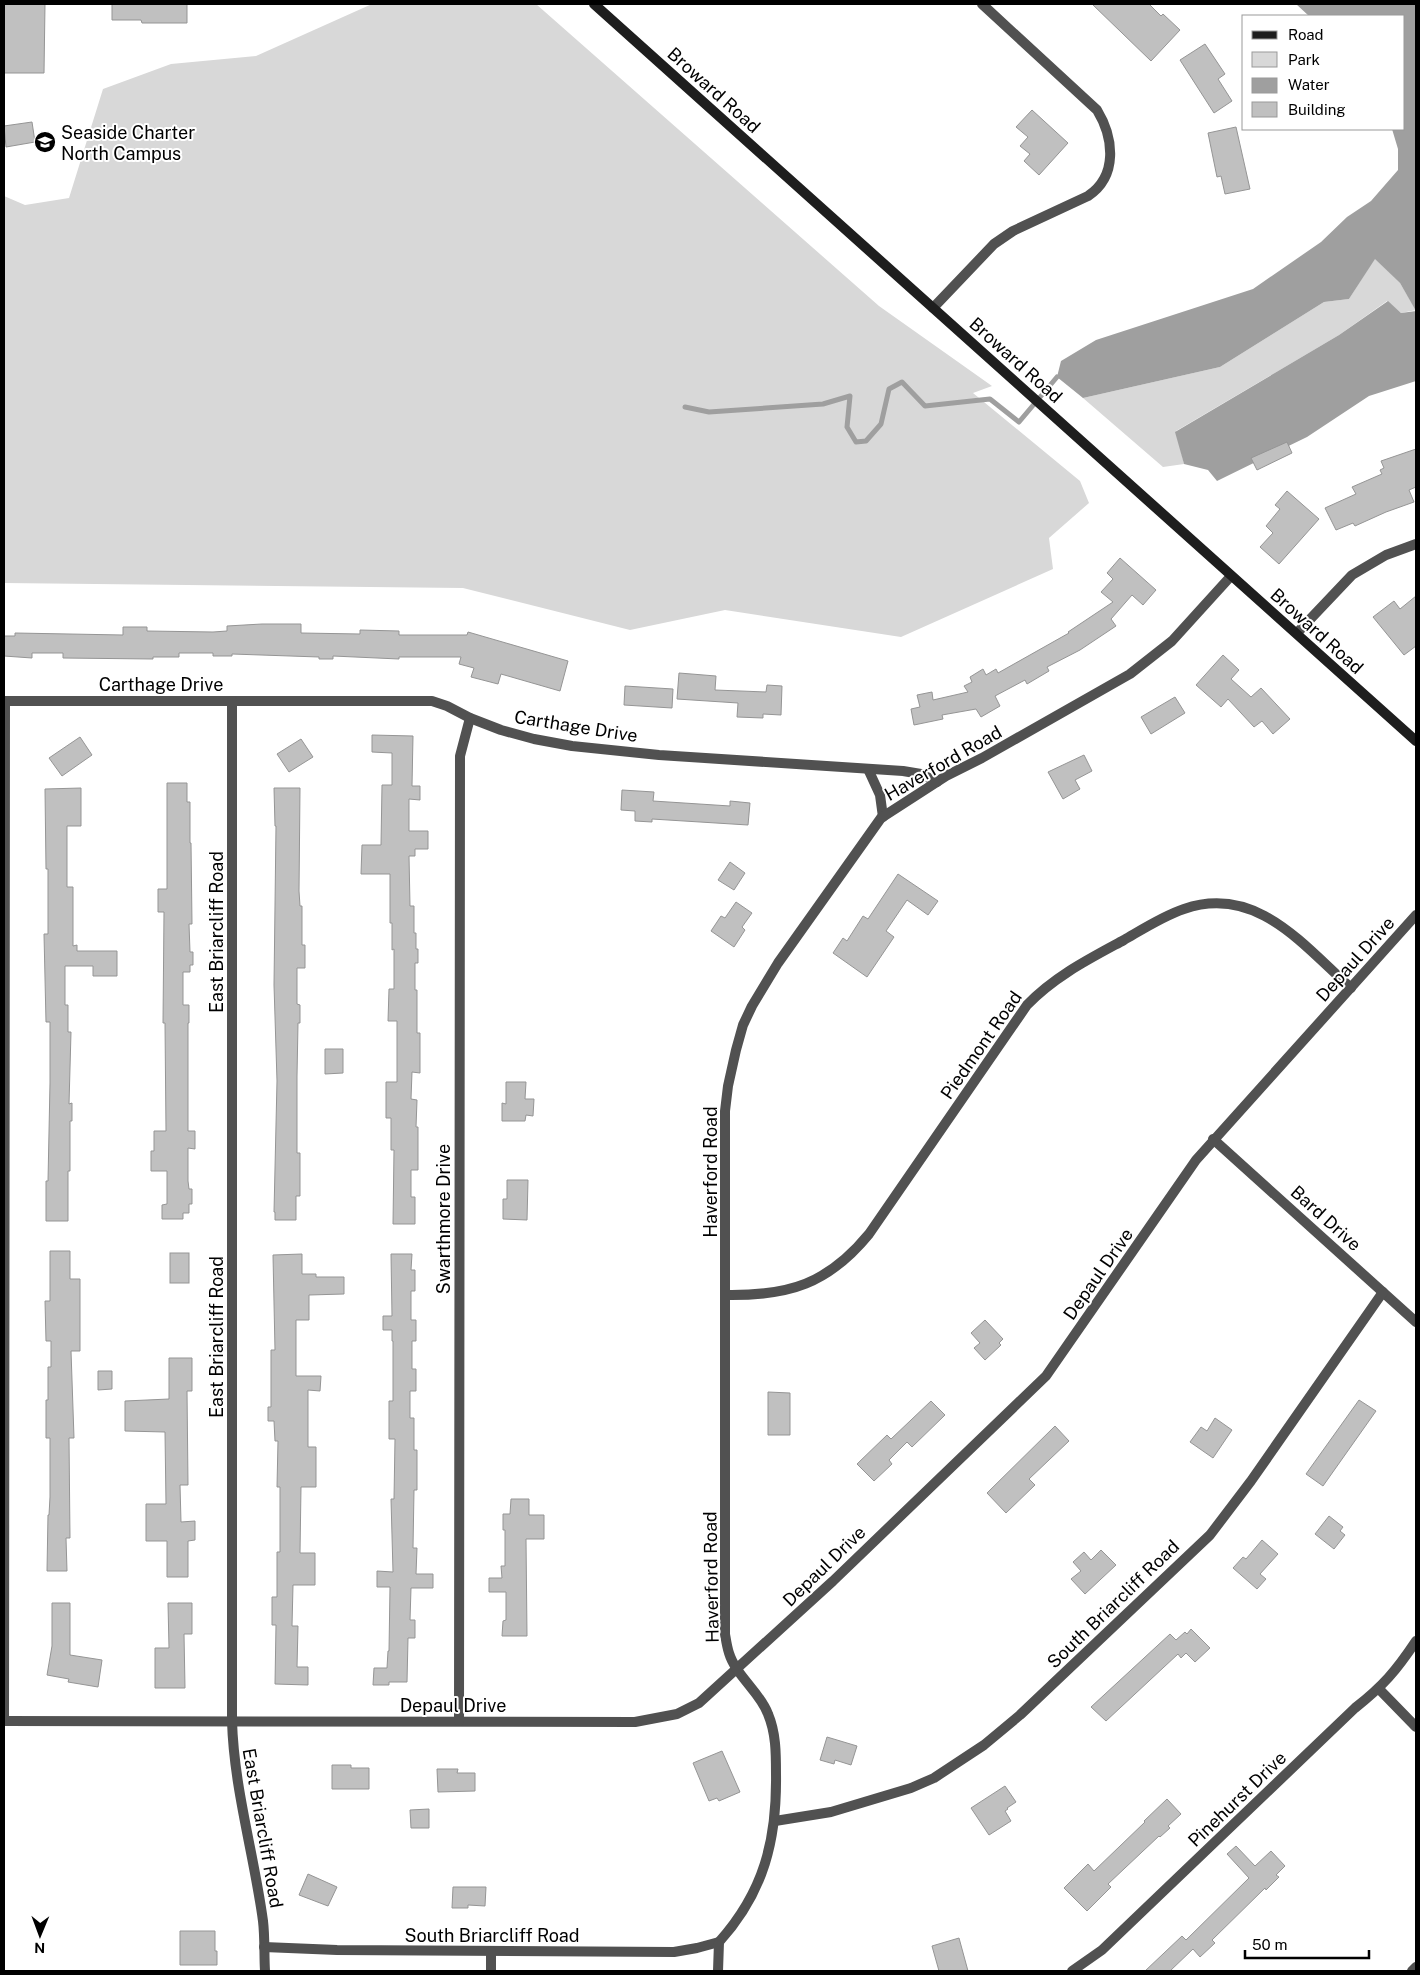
<svg xmlns="http://www.w3.org/2000/svg" width="1420" height="1975" viewBox="0 0 1420 1975" font-family="'Public Sans',sans-serif">
<rect width="100%" height="100%" fill="#fff"/>
<g fill="#d8d8d8">
<polygon points="372,4 536,4 879,306 992,386 973,393 1080,481 1089,503 1049,538 1053,569 901,637 725,610 630,630 463,588 4,583 4,196 25,205 69,198 103,89 171,64 256,56"/>
<polygon points="1375,258 1400,283 1416,310 1401,313 1387,301 1339,335 1176,431 1184,464 1163,467 1083,398 1220,367 1324,302 1349,299"/>
</g>
<polygon fill="#9f9f9f" points="1296,4 1416,4 1416,381 1369,396 1307,437 1217,481 1208,470 1184,464 1175,432 1339,335 1388,301 1401,313 1416,311 1400,283 1375,259 1349,299 1324,302 1220,367 1083,398 1057,377 1061,361 1096,340 1253,289 1321,242 1347,217 1371,201 1398,170 1398,149 1392,129 1404,129 1404,16 1309,16"/>
<g fill="none" stroke-linecap="round" stroke-linejoin="round">
<polyline stroke="#9f9f9f" stroke-width="5" points="685,407 709,412 823,404 850,396 847,427 856,442 866,441 881,424 889,389 902,382 925,406 990,399 1019,422 1057,377"/>
</g>
<g fill="#c0c0c0" stroke="#959595">
<polygon points="4,4 45,4 44,73 4,73"/>
<polygon points="112,4 187,4 187,23 142,23 141,20 112,20"/>
<polygon points="1092,4 1149,4 1161,16 1163,14 1180,30 1151,61"/>
<polygon points="1205,44 1225,74 1218,79 1232,101 1214,113 1180,60"/>
<polygon points="1032,110 1068,143 1039,175 1024,161 1030,154 1020,146 1028,137 1016,127"/>
<polygon points="32,122 35,142 6,147 4,126"/>
<polygon points="1236,127 1250,189 1225,194 1221,176 1217,177 1208,133"/>
<polygon points="1287,442 1292,453 1257,470 1251,458"/>
<polygon points="1416,449 1416,487 1409,490 1414,502 1386,512 1355,526 1353,523 1336,530 1325,508 1356,494 1352,487 1382,474 1380,470 1384,468 1381,461"/>
<polygon points="1287,491 1319,519 1279,564 1260,547 1273,533 1266,526 1280,509 1275,505"/>
<polygon points="1120,558 1156,590 1143,605 1132,595 1111,619 1116,626 1080,650 1047,667 1049,671 1027,684 1025,680 995,696 1000,706 981,717 976,709 942,715 943,719 914,725 911,709 920,707 917,695 932,692 933,700 968,692 964,686 972,682 970,677 983,669 986,675 996,669 998,673 1069,633 1068,632 1113,602 1101,592 1113,579 1107,573"/>
<polygon points="1416,596 1416,646 1404,655 1373,617 1394,601 1400,609"/>
<polygon points="262,624 301,624 301,633 360,634 360,630 399,631 399,635 467,635 468,632 568,661 560,691 501,674 498,684 471,677 474,668 459,664 461,657 399,657 399,659 333,656 333,659 319,659 319,657 232,654 232,656 213,656 213,653 179,653 179,657 153,657 153,659 63,658 63,653 32,653 32,658 4,656 4,636 15,636 15,633 123,635 123,627 147,627 147,631 213,632 227,631 227,626"/>
<polygon points="1223,655 1239,670 1231,679 1251,697 1261,688 1290,719 1273,734 1262,721 1254,727 1228,699 1221,707 1196,685"/>
<polygon points="679,673 716,676 715,690 766,692 767,685 782,686 781,715 763,714 763,718 737,717 738,703 677,699"/>
<polygon points="625,686 673,689 672,708 624,705"/>
<polygon points="1175,697 1185,713 1151,734 1141,717"/>
<polygon points="372,735 413,736 412,786 420,786 420,800 409,799 409,831 428,831 428,849 415,849 415,856 409,856 410,906 414,906 414,933 416,933 416,949 418,949 418,963 415,963 415,990 417,990 417,1033 420,1033 420,1073 412,1072 411,1099 417,1100 416,1127 418,1127 418,1170 411,1170 411,1197 415,1197 415,1224 393,1224 394,1150 391,1150 391,1118 386,1118 386,1082 397,1082 397,1021 388,1021 389,989 394,989 394,949 392,950 392,923 390,923 390,874 361,874 362,845 381,845 382,785 392,785 392,753 372,752"/>
<polygon points="80,737 92,755 62,776 49,758"/>
<polygon points="301,739 313,757 289,772 277,754"/>
<polygon points="1084,755 1092,771 1075,780 1080,789 1063,799 1048,772"/>
<polygon points="167,783 187,783 187,802 190,802 190,843 191,843 192,924 189,924 190,952 193,952 193,965 190,965 190,972 183,972 183,1005 189,1005 189,1023 188,1023 188,1131 195,1131 195,1149 188,1148 188,1181 189,1189 192,1189 192,1204 189,1204 189,1213 183,1213 183,1219 162,1219 162,1205 167,1204 167,1171 151,1171 151,1151 154,1151 154,1131 166,1131 165,1023 163,1023 164,912 158,912 158,889 167,889"/>
<polygon points="81,788 81,826 67,826 67,887 73,887 73,946 77,945 77,951 117,951 117,976 93,976 93,966 65,966 65,1005 68,1005 68,1032 71,1032 69,1104 72,1103 72,1121 70,1121 70,1171 68,1171 68,1221 46,1221 46,1181 48,1181 50,1083 50,1022 46,1022 44,934 48,934 48,869 46,869 45,789"/>
<polygon points="274,788 300,788 299,891 300,906 302,906 302,945 305,945 305,968 297,968 297,1004 300,1005 300,1023 298,1023 297,1076 297,1153 300,1153 300,1196 296,1196 296,1220 275,1220 275,1212 274,1212 277,1081 274,985 276,826 275,826"/>
<polygon points="622,790 654,792 653,801 730,806 730,801 750,803 748,825 652,819 652,822 635,821 635,811 621,810"/>
<polygon points="730,862 745,873 734,890 718,880"/>
<polygon points="898,874 938,901 928,915 907,900 886,931 894,937 867,977 833,953 843,938 847,941 863,916 868,919"/>
<polygon points="736,902 752,913 742,927 745,930 734,947 711,931 721,916 725,918"/>
<polygon points="325,1049 343,1049 343,1073 325,1074"/>
<polygon points="506,1082 526,1082 525,1099 534,1099 533,1116 526,1115 525,1121 502,1121 502,1103 506,1104"/>
<polygon points="507,1180 528,1180 527,1220 503,1219 503,1199 507,1199"/>
<polygon points="50,1251 70,1251 70,1279 80,1279 80,1351 71,1351 74,1438 69,1438 70,1538 66,1538 67,1571 47,1571 48,1515 49,1515 50,1497 50,1438 46,1438 46,1400 48,1400 48,1367 51,1367 51,1341 46,1341 45,1301 50,1301"/>
<rect x="170" y="1253" width="19" height="30"/>
<polygon points="302,1254 302,1274 316,1274 316,1277 344,1277 344,1294 309,1295 309,1320 296,1320 296,1376 321,1376 320,1391 308,1390 308,1447 316,1447 316,1487 301,1487 300,1553 315,1553 315,1585 293,1585 292,1626 298,1626 297,1667 308,1667 308,1685 275,1684 276,1625 272,1625 272,1597 277,1597 277,1552 280,1552 280,1487 277,1487 278,1441 275,1441 274,1421 268,1421 268,1407 271,1407 271,1350 275,1350 273,1255"/>
<polygon points="391,1254 412,1254 411,1270 415,1270 415,1291 411,1291 411,1320 416,1320 416,1341 412,1341 412,1369 416,1369 416,1391 410,1391 410,1418 414,1418 414,1450 417,1450 417,1490 414,1490 413,1548 417,1548 416,1574 433,1574 433,1588 411,1588 410,1620 415,1620 415,1638 408,1638 407,1682 389,1682 389,1685 373,1685 374,1668 387,1668 388,1651 389,1651 390,1587 377,1587 377,1571 393,1572 391,1499 394,1499 395,1439 389,1439 389,1401 393,1401 393,1341 392,1341 392,1330 383,1330 383,1316 392,1316"/>
<polygon points="985,1320 1003,1339 999,1343 1001,1345 985,1360 974,1348 980,1343 971,1333"/>
<polygon points="169,1358 192,1358 192,1391 187,1391 188,1485 180,1485 181,1522 195,1521 195,1540 188,1541 188,1577 167,1577 167,1541 146,1541 146,1504 166,1504 165,1432 125,1431 125,1401 169,1399"/>
<polygon points="98,1371 112,1371 112,1389 98,1390"/>
<polygon points="768,1392 790,1393 790,1435 768,1435"/>
<polygon points="1359,1400 1376,1411 1323,1486 1306,1474"/>
<polygon points="931,1401 945,1415 912,1447 907,1442 889,1460 892,1464 874,1481 857,1464 887,1435 891,1439"/>
<polygon points="1215,1418 1232,1430 1213,1458 1190,1442 1201,1427 1207,1431"/>
<polygon points="1055,1426 1069,1441 1029,1479 1035,1485 1006,1513 987,1493"/>
<polygon points="511,1499 529,1499 529,1515 544,1515 544,1539 526,1539 527,1636 502,1636 503,1621 506,1620 506,1592 489,1592 489,1578 502,1578 501,1566 505,1566 505,1530 503,1530 503,1514 510,1514"/>
<polygon points="1329,1516 1343,1527 1340,1531 1345,1535 1334,1549 1315,1534"/>
<polygon points="1262,1540 1278,1554 1260,1574 1266,1579 1257,1589 1233,1568 1243,1557 1246,1559"/>
<polygon points="1101,1550 1116,1565 1085,1594 1071,1579 1081,1571 1073,1562 1084,1552 1091,1560"/>
<polygon points="52,1603 70,1603 70,1655 102,1660 98,1687 68,1682 69,1679 47,1675 52,1646"/>
<polygon points="168,1603 192,1603 192,1634 184,1634 185,1688 155,1688 155,1648 169,1648"/>
<polygon points="1191,1629 1210,1648 1195,1662 1186,1653 1181,1658 1178,1654 1106,1721 1091,1707 1170,1634 1176,1640 1185,1632 1187,1634"/>
<polygon points="827,1737 857,1746 851,1765 835,1760 834,1764 820,1760"/>
<polygon points="722,1751 740,1792 719,1801 717,1798 709,1801 693,1763"/>
<polygon points="332,1765 351,1765 351,1768 369,1768 369,1789 332,1789"/>
<polygon points="437,1769 458,1769 457,1773 475,1773 475,1791 438,1792"/>
<polygon points="1005,1786 1016,1802 1007,1808 1008,1809 1005,1811 1011,1821 989,1835 971,1808"/>
<polygon points="1167,1799 1181,1814 1168,1826 1170,1828 1160,1837 1159,1836 1108,1884 1111,1887 1087,1911 1064,1888 1088,1864 1094,1871 1145,1822 1144,1821"/>
<polygon points="429,1809 429,1828 411,1828 410,1810"/>
<polygon points="1236,1846 1255,1866 1271,1851 1285,1866 1276,1875 1279,1877 1266,1890 1265,1888 1212,1940 1215,1943 1200,1957 1193,1949 1170,1971 1145,1971 1182,1936 1186,1940 1249,1878 1227,1854"/>
<polygon points="308,1874 337,1887 328,1906 299,1895"/>
<polygon points="453,1887 486,1887 485,1906 468,1905 468,1908 452,1908"/>
<polygon points="180,1931 215,1931 215,1951 217,1951 217,1965 180,1965"/>
<polygon points="959,1938 968,1971 939,1971 932,1946"/>
</g>
<g fill="none" stroke-linecap="round" stroke-linejoin="round">
<g stroke="#515151" stroke-width="10">
<path d="M 933,308 L 994,244 L 1013,231 L 1088,196 C 1118,176 1114,138 1097,110 L 982,4"/>
<polyline points="1297,633 1352,575 1386,555 1416,544"/>
<polyline points="4,701 432,701 447,706 470,718 501,730 534,739 572,746 659,755 903,771 921,774 937,782"/>
<path d="M 232,701 L 232,1721 C 234,1789 254,1854 263,1921 C 265,1938 264,1955 265,1971"/>
<polyline points="868,769 880,795 883,817"/>
<polyline points="1213,1139 1416,1322"/>
<path d="M 726,1295 C 789,1296 828,1284 869,1234 L 1027,1005 C 1055,976 1089,959 1124,940 C 1143,929 1163,916 1184,909 C 1256,884 1303,945 1351,988"/>
<polyline points="1379,1689 1416,1727"/>
<polyline points="4,1721 635,1722 677,1714 699,1703 833,1581 1046,1376 1196,1160 1416,915"/>
<polyline points="4,1721 5,701"/>
<polyline points="459,1721 460,756 470,718"/>
<polyline points="775,1821 831,1812 911,1788 934,1778 984,1745 1020,1715 1210,1535 1251,1481 1383,1292"/>
<polyline points="264,1947 337,1950 674,1952 697,1948 719,1942"/>
<polyline points="491,1971 491,1951"/>
<path d="M 718,1971 L 719,1942 C 764,1892 777,1840 776,1774 C 776,1753 776,1733 768,1714 C 760,1692 736,1676 729,1653 C 727,1647 726,1640 725,1634 L 725,1111 L 728,1086 L 736,1050 L 743,1025 L 752,1006 L 778,963 L 881,818 L 946,776 L 982,758 L 1130,674 L 1172,641 L 1231,576"/>
<path d="M 1072,1971 L 1102,1950 L 1355,1708 C 1383,1686 1396,1671 1416,1641"/>
<polyline points="1412,1971 1416,1967"/>
</g>
<polyline stroke="#1e1e1e" stroke-width="10" points="594,4 1416,741"/>
</g>
<defs>
<g id="school-disc" transform="scale(1.125)"><circle r="9.5" fill="#000" stroke="#fff"/><path d="M0-5L7-2L0 1L-7-2ZM-4 1L0 2.5L4 1V4Q0 6-4 4Z" fill="#fff"/></g>
</defs>
<g fill-rule="evenodd">
<use href="#school-disc" x="45" y="142"/>
</g>
<g text-anchor="middle" dominant-baseline="central" stroke-width="4" stroke-linejoin="round" paint-order="stroke">
<g font-size="18" fill="#000" stroke="#fff">
<text transform="translate(714 90) rotate(42)">Broward Road</text>
<text transform="translate(1016 360) rotate(42)">Broward Road</text>
<text transform="translate(1317 631) rotate(42)">Broward Road</text>
<text x="161" y="684">Carthage Drive</text>
<text transform="translate(576 726) rotate(9)">Carthage Drive</text>
<text transform="translate(943 763) rotate(-30)">Haverford Road</text>
<text transform="translate(216 932) rotate(-90)">East Briarcliff Road</text>
<text transform="translate(1355 959) rotate(-48)">Depaul Drive</text>
<text transform="translate(981 1045) rotate(-55)">Piedmont Road</text>
<text transform="translate(710 1172) rotate(-90)">Haverford Road</text>
<text transform="translate(1326 1218) rotate(42)">Bard Drive</text>
<text transform="translate(443 1219) rotate(-90)">Swarthmore Drive</text>
<text transform="translate(1098 1274) rotate(-55)">Depaul Drive</text>
<text transform="translate(216 1337) rotate(-90)">East Briarcliff Road</text>
<text transform="translate(824 1566) rotate(-44)">Depaul Drive</text>
<text transform="translate(711 1577) rotate(-91)">Haverford Road</text>
<text transform="translate(1113 1604) rotate(-44)">South Briarcliff Road</text>
<text x="453" y="1705">Depaul Drive</text>
<text transform="translate(1237 1799) rotate(-44)">Pinehurst Drive</text>
<text transform="translate(263 1828) rotate(80)">East Briarcliff Road</text>
<text x="492" y="1935">South Briarcliff Road</text>
</g>
<g font-size="18" fill="#000" stroke="#fff" text-anchor="start">
<text x="61" y="132">Seaside Charter<tspan x="61" dy="21">North Campus</tspan></text>
</g>
</g>
<rect width="1420" height="1975" fill="none" stroke="#000000" stroke-width="10"/>
<rect x="1242" y="15" width="162" height="115" fill="#ffffff" stroke="#999999"/>
<rect x="1252" y="31" width="25" height="8" fill="#1e1e1e" stroke="#999999"/>
<text x="1288" y="40" font-size="15" fill="#000000">Road</text>
<rect x="1252" y="52" width="25" height="15" fill="#d8d8d8" stroke="#999999"/>
<text x="1288" y="65" font-size="15" fill="#000000">Park</text>
<rect x="1252" y="78" width="25" height="15" fill="#9f9f9f" stroke="#999999"/>
<text x="1288" y="90" font-size="15" fill="#000000">Water</text>
<rect x="1252" y="102" width="25" height="15" fill="#c0c0c0" stroke="#999999"/>
<text x="1288" y="115" font-size="15" fill="#000000">Building</text>
<g transform="translate(40 1935) rotate(181)" stroke="#ffffff" stroke-width="4" paint-order="stroke">
<path d="M0-4L9 19L0 12L-9 19Z" fill="#000000"/>
<text y="-8" font-size="14" font-weight="bold" text-anchor="middle" fill="#000000">N</text>
</g>
<path d="M1245 1950v8h124v-8" fill="none" stroke="#000000" stroke-width="2.5"/>
<text x="1252" y="1950" font-size="15" fill="#000000" stroke="#ffffff" stroke-width="4" paint-order="stroke">50 m</text>
</svg>
